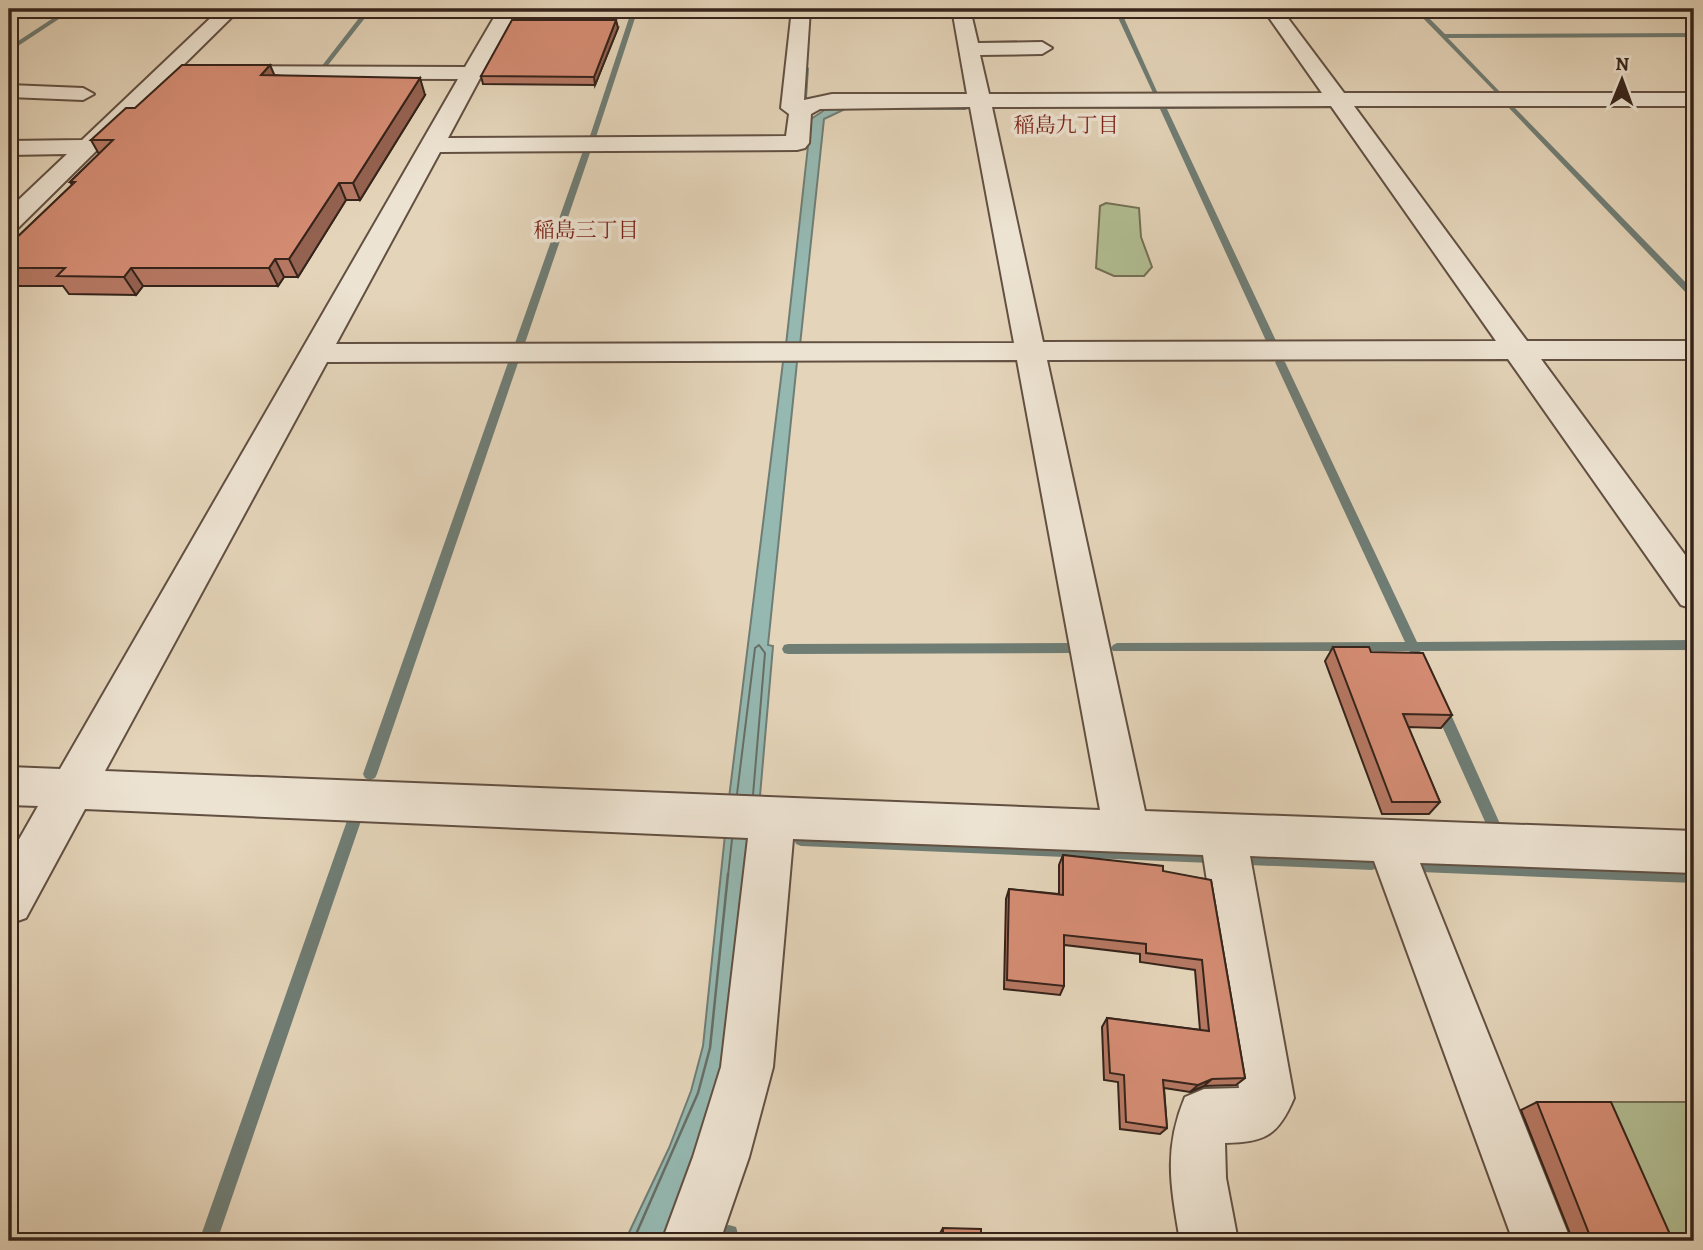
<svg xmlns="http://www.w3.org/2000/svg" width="1703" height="1250" viewBox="0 0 1703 1250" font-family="Alegreya,'Noto Serif JP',serif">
<rect width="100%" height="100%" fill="#e4d4b9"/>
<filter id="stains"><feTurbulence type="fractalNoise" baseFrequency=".00286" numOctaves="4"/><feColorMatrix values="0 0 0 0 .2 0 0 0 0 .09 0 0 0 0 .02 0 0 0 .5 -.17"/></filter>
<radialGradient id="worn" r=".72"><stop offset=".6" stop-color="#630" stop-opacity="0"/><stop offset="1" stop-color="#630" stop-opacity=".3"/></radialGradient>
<g fill="#b1bd92" stroke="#747056" stroke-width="2">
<polygon points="1106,203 1139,208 1141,237 1152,267 1144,276 1114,276 1096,268 1100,206"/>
<polygon points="1601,1102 1694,1102 1694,1241 1661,1241"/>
</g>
<g fill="#95b8b1" stroke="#6f7d75" stroke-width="2">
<polygon points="965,105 965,109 845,109 824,119 800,345 786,345 811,119 829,107"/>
<polygon points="783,362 797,362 768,645 773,646 759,807 711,1133 662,1241 625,1241 669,1148 691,1091 703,1046 728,806"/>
</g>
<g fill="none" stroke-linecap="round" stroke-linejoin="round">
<g stroke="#666e66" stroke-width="2">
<polyline points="737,794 755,648 759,645 765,653 753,795"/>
<polyline points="728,876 732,839"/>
</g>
<polyline stroke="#666e66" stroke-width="2.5" points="633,1241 698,1093 710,1048 728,874"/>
<g fill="#6f7d75" fill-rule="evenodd">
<polygon points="67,9 74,9 9,52 9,47"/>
<polygon points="366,9 372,9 325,69 321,69 321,67"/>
<polygon points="632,9 638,9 596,137 589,139"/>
<polygon points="1114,9 1120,9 1159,96 1154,95"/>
<polygon points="1414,9 1420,9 1445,34 1694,33 1694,37 1448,38 1503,95 1504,96 1501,98"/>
<polygon points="806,66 809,68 807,98 804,100 801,98 803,68"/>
<polygon points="997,105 1327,105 1329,106 1325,108 1167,109 1277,343 1275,345 1272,346 1267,343 1160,109 995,108 995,106"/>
<polygon points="1508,105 1512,105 1694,291 1694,299 1691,298 1508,107"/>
<polygon points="584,148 591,150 524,346 522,348 516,348 514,346"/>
<polygon points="515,354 520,357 377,774 375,778 370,780 365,778 363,774 510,357"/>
<polygon points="1280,359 1285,362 1417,642 1694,640 1694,650 1421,651 1415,655 1409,651 1113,651 1111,648 1113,645 1117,643 1405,642 1275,362"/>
<polygon points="1071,643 1075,645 1077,648 1075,651 1071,653 788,654 784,653 782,649 784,645 788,644"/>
<polygon points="1441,703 1446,704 1448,708 1501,826 1499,831 1494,832 1489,831 1487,826 1434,708 1436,704"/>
<polygon points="355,812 360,813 362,818 217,1241 199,1241 348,818 350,813"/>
<polygon points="801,832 1211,849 1216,851 1218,856 1216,861 1211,863 801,846 796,844 794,839 796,834"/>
<polygon points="1249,851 1372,856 1377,858 1379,863 1377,868 1372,870 1249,865 1244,863 1242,858 1244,853"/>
<polygon points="1420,858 1694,869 1694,883 1420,872 1415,870 1413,865 1415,860"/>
<polygon points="729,1225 736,1227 738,1234 737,1241 719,1241 722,1227"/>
</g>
<g stroke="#625042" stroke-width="4">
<g id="minor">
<polygon points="220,9 240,9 18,228 9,231 9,209 67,154 9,155 9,141 82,140"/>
<path d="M 499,9 L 517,9 L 448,138 L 786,136 L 789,114 L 781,108 L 792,9 L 810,9 L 804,100 L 832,94 L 967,94 L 952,9 L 970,9 L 978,43 L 1042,42 L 1052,48 L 1042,54 L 980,55 L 989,94 L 1322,93 L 1263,9 L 1281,9 L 1344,93 L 1694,93 L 1694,106 L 1354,106 L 1527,341 L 1694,341 L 1694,359 L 1541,359 L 1694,567 L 1694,609 L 1681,605 L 1508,359 L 1047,360 L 1145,811 L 1694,831 L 1694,873 L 1420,863 L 1571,1241 L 1513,1241 L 1374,861 L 1250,856 L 1294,1098 C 1278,1136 1265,1142 1225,1143 L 1226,1178 L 1238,1241 L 1180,1241 C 1171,1187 1163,1150 1185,1097 L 1204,1089 L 1239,1088 L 1203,855 L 793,839 L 773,1067 L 749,1157 L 720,1241 L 662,1241 L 693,1157 L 721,1067 L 748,838 L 85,809 L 26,918 L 9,924 L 9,857 L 38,806 L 9,805 L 9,767 L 60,769 L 458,79 L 222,78 L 212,72 L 222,66 L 465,67 ZM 1331,106 L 1496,341 L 1043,342 L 992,107 ZM 970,107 L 1014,343 L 336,344 L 440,152 L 797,150 L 805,148 L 809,143 L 811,114 L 820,109 ZM 1017,360 L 1100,810 L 105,771 L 327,362 Z"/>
<polygon points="9,85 83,88 94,94 83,100 9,97"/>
</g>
</g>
<use href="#minor" fill="#ede3d2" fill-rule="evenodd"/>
</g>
<g fill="#b67863" stroke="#36241b" stroke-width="2">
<polygon points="618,28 595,85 483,84 481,76"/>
<polygon points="274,75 425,95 360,200 346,200 298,277 284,277 278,286 143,286 136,295 69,294 63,286 9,286 9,245 72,185 70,182 99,154 91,140"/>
<polygon points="1333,647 1452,715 1441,728 1408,727 1440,802 1429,814 1382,814 1325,661"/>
<polygon points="1063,855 1211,880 1245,1078 1236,1085 1204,1086 1190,1092 1164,1088 1167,1128 1160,1134 1120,1129 1118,1082 1104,1080 1102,1027 1107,1018 1200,1030 1195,970 1140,962 1140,954 1064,945 1064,986 1060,995 1004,989 1006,899 1009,889 1059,894 1059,865"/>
<polygon points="1537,1102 1673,1241 1573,1241 1521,1110"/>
<polygon points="943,1228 981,1241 939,1241 939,1235"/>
</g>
<g fill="#946250" stroke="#36241b" stroke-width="2">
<polygon points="616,20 618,28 595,85 594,77"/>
<polygon points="270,65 277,81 261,75"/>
<polygon points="420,78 425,95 360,200 353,183"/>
<polygon points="339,183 346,200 298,277 289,259"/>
<polygon points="275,259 284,277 278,286 269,268"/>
<polygon points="131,268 143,286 136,295 124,277"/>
<polygon points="1212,1079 1204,1086 1190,1092 1198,1085"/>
</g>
<g fill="#d48c73" stroke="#36241b" stroke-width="2">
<polygon points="512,20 616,20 594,77 481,76"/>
<polygon points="182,65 270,65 261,75 420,78 353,183 339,183 289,259 275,259 269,268 131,268 124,277 57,276 65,268 9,268 9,245 75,182 70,182 113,140 91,140 126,108 135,108"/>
<polygon points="1333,647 1369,647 1371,652 1423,653 1452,715 1403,714 1440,802 1392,802"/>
<polygon points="1063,855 1163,866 1163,871 1211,880 1245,1078 1212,1079 1198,1085 1163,1080 1167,1128 1126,1122 1124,1075 1110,1073 1107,1018 1209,1031 1202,960 1146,953 1146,944 1064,935 1064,986 1007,980 1009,889 1063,895"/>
<polygon points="1537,1102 1611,1102 1673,1241 1592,1241"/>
<polygon points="943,1228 981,1229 981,1241 943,1241"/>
</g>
<g text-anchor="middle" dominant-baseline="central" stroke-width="7" stroke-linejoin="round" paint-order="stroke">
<g font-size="21" fill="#7a1f14" stroke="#ede3d2">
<text x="1066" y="125">稲島九丁目</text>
<text x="586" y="230">稲島三丁目</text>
</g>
</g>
<rect width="1703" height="1250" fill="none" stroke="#e4d4b9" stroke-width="35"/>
<rect x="10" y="10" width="1682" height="1229" fill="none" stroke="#36241b" stroke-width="3.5"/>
<rect x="18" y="18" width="1668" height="1215" fill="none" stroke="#36241b" stroke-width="2"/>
<g transform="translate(1622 80) rotate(1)" stroke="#ede3d2" stroke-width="5" paint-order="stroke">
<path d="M0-5L12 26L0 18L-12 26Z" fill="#36241b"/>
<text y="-10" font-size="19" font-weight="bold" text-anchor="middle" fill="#36241b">N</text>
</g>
<rect width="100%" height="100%" filter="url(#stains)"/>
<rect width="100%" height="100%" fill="url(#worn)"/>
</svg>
